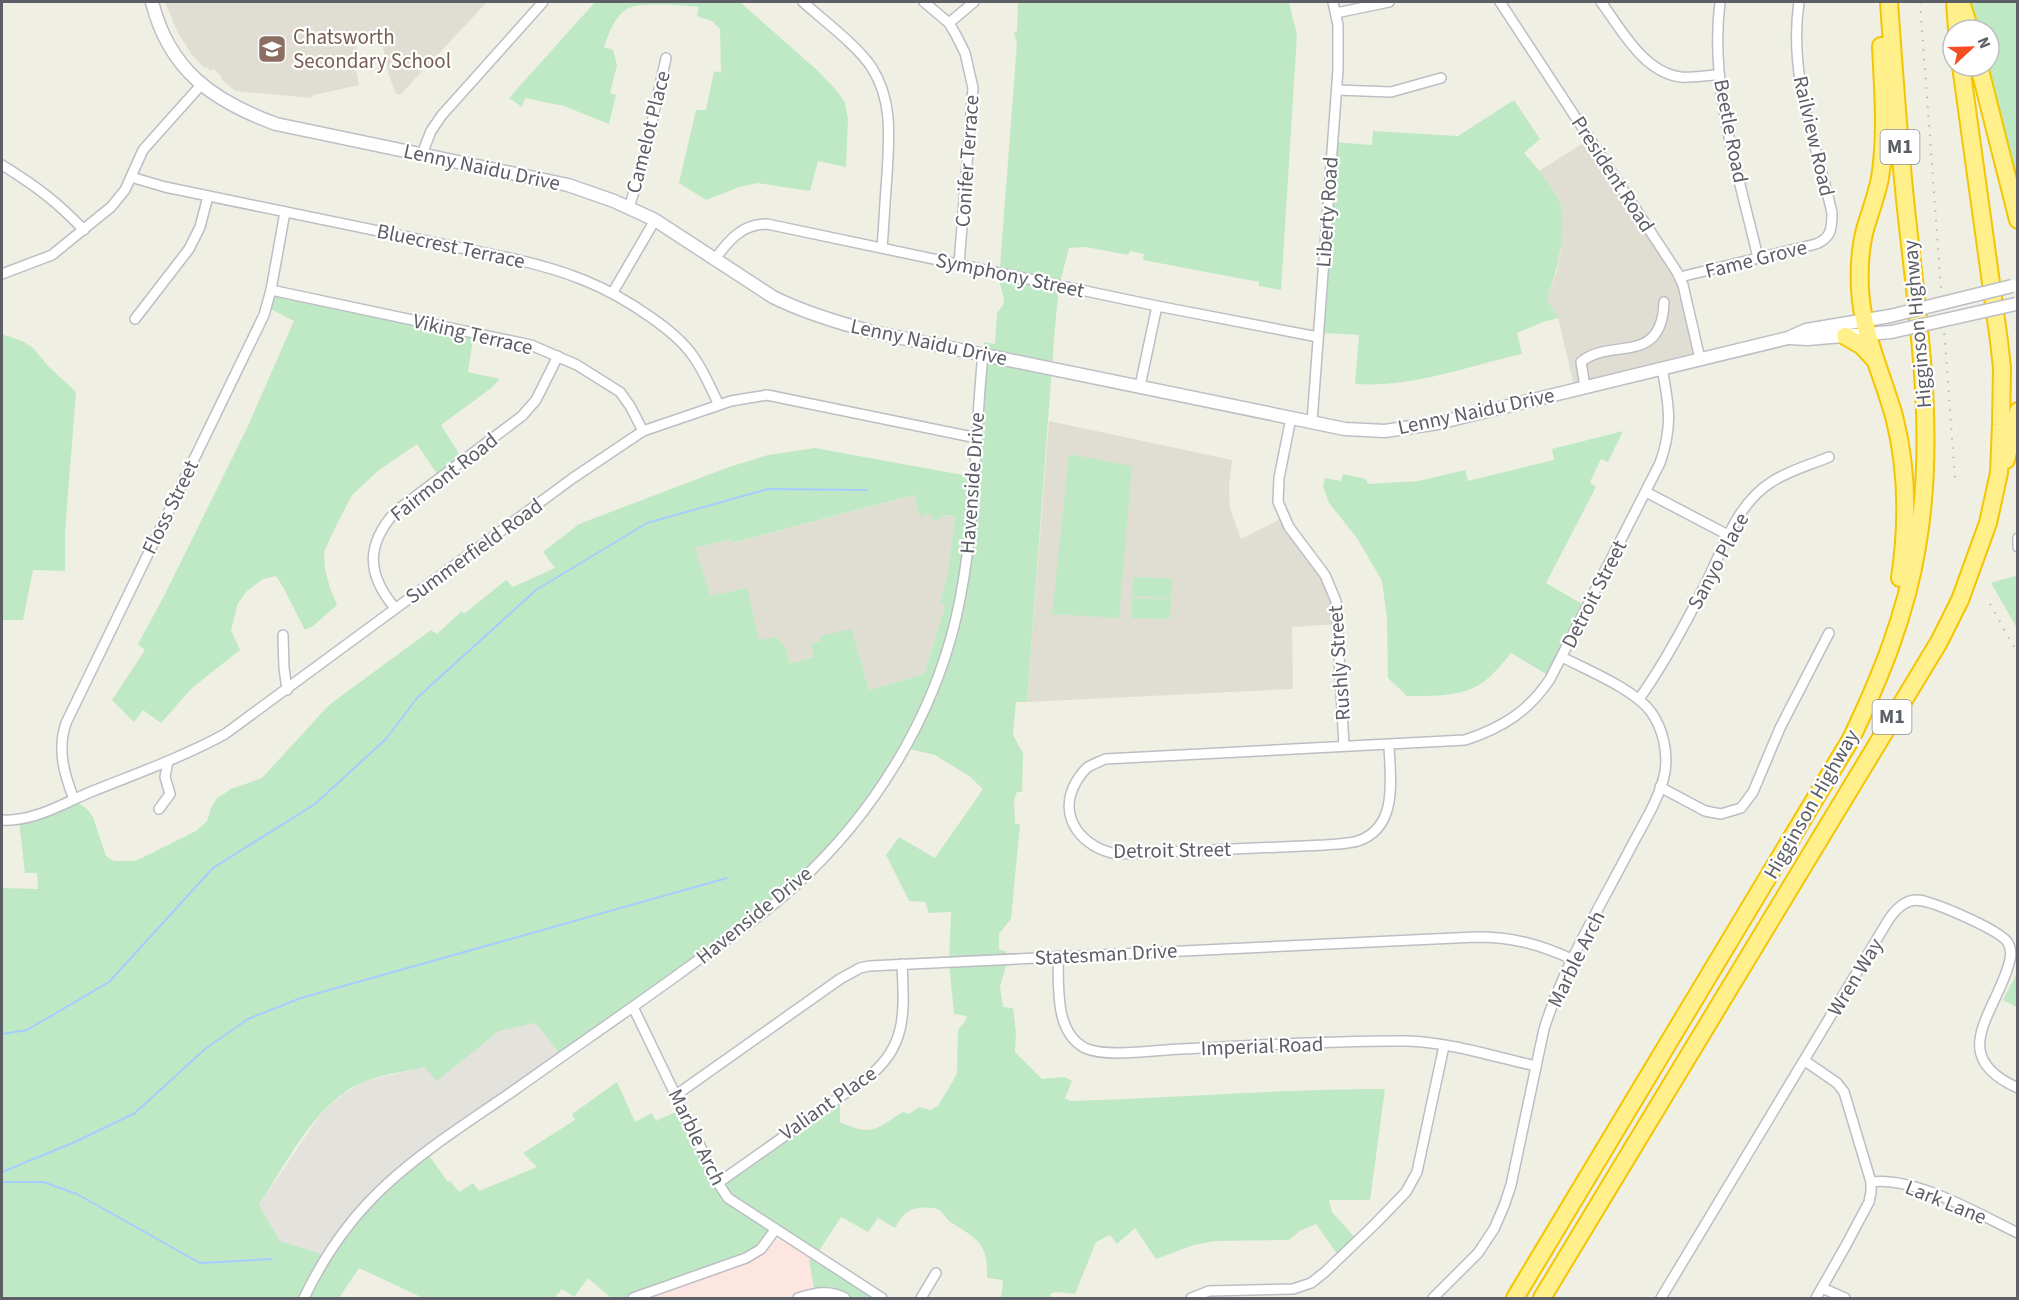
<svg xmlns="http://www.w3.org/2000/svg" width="2019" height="1300" viewBox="0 0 2019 1300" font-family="'Source Sans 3',sans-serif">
<rect width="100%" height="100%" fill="#f0efe4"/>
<polygon fill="#e3e2dc" points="535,1023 562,1056 427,1153 328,1256 280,1241 259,1205 321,1114 342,1095 365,1081 425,1067 437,1080 499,1031"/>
<g fill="#e0ded3">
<polygon points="165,2 487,2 400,95 396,94 389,76 380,33 354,38 359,59 360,66 356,70 359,85 314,95 312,98 235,91 222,80 221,76 214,69 211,71 206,67 204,68 192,55 177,31"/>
<polygon points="1590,139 1673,264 1701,359 1575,390 1558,318 1547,299 1557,271 1561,249 1561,205 1539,171"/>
<polygon points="1049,421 1232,460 1229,486 1230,509 1241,539 1284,517 1325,575 1339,624 1292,627 1293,689 1027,702"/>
<polygon points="915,495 929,513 955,517 947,577 940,599 945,607 924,674 869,690 852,629 821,641 814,657 790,663 786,648 759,640 711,597 694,548 731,538 733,543"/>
</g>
<polygon fill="#fde6e0" points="776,1231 815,1257 843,1298 634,1298"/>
<g fill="#bfe9c4" fill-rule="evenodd">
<path d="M 595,2 L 740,2 L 818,71 L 838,92 L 845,103 L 848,119 L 846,167 L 818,161 L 810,191 L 757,183 L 739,187 L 706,200 L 679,183 L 696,110 L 706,110 L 714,71 L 721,73 L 720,29 L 712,21 L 697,16 L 699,7 C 686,5 639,2 629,8 C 615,15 609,33 604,47 L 613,50 L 617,65 L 610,93 L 616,95 L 609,124 L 564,106 L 525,98 L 522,107 L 509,98 Z"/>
<path d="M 1018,2 L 1289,2 L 1297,35 L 1281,290 L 1259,286 L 1259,282 L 1143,260 L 1144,254 L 1130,251 L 1128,255 L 1086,247 L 1069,248 L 1059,286 L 1055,327 L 1027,702 L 1016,702 L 1013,735 L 1023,753 L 1022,792 L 1017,792 L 1014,800 L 1015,824 L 1020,824 L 1011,919 L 999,934 L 999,950 L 1006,951 L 1006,966 L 1000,986 L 1003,1007 L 1013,1008 L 1016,1032 L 1015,1052 L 1042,1079 L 1065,1077 L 1072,1081 L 1065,1098 L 1070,1101 C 1175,1098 1279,1089 1385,1089 L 1370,1200 L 1329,1200 L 1332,1212 L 1358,1241 L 1340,1258 L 1316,1224 L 1300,1231 L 1289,1240 L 1215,1241 L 1194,1245 L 1156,1259 L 1135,1228 L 1117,1244 L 1110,1235 L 1096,1242 L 1075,1294 L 1057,1292 L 1050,1294 L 1051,1298 L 1001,1298 L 1003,1280 L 987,1278 C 988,1244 979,1240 952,1223 C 946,1220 945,1213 939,1210 C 931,1206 913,1207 906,1213 C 902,1216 898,1223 895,1228 L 878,1218 L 868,1232 L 841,1217 L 815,1257 L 882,1298 L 843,1298 L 815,1294 L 809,1260 L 814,1257 L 776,1231 L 760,1249 L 634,1298 L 611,1298 L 588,1278 L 574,1297 L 562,1289 L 554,1298 L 423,1298 L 359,1268 L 339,1298 L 310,1298 L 305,1296 L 304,1298 L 2,1298 L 2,888 L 38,889 L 37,873 L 25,873 L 19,821 L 74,800 L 87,809 L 93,817 L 106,856 L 114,861 L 135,861 L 150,854 L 196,831 L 207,821 L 211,808 L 216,799 L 231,789 L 262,778 L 329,705 L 431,630 L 437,634 L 462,611 L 464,614 L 506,580 L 513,587 L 555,568 L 543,552 L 579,524 L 729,467 L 768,455 L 815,448 L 974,477 L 984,342 L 995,344 L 997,313 L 1003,305 L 1004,299 L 999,280 L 1017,43 L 1014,33 L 1017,31 ZM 914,495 L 920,517 L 929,513 L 934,521 L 945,515 L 955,517 L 947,577 L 940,600 L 945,607 L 924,674 L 869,690 L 852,629 L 820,636 L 821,641 L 811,644 L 814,657 L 790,663 L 786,648 L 776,637 L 759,640 L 747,588 L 711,596 L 695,548 L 731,539 L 732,543 ZM 905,748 L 935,755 L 969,776 L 983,789 L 935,858 L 899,837 L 886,855 L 909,901 L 925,902 L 929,913 L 951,912 L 949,962 L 954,1014 L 967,1016 L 966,1020 L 958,1030 L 957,1074 L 938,1106 L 930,1110 L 919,1107 L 909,1114 L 903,1112 C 876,1129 872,1137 840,1122 L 840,1106 L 836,1098 L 718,1183 L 682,1109 L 656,1121 L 652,1113 L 635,1122 L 617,1082 L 572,1114 L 575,1120 L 523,1153 L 537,1167 L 479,1191 L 473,1183 L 459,1192 L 450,1181 L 448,1182 L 427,1153 L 377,1194 L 328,1256 L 280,1241 L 259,1205 C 286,1164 317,1099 366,1081 C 384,1074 405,1072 424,1067 L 437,1081 L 499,1031 L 535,1023 L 562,1056 L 795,887 L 886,781 Z"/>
<polygon points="1971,2 2017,2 2017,188 1986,66 1989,66 1989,30 1977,30"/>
<path d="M 1514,100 L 1540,139 L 1524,153 C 1534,164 1559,194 1561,207 C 1566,239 1557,270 1547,299 L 1558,318 L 1543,322 L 1517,333 L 1522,354 C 1467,366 1413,388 1355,384 L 1359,335 L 1325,333 L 1319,338 L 1333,142 L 1372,145 L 1373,131 L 1458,136 Z"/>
<polygon points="272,290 474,333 468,372 500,379 490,389 441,425 461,457 437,474 417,444 379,470 352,495 336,526 324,552 325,569 330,588 337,605 313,626 305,630 283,587 276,576 263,579 247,591 238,603 231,630 240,650 192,688 161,723 143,710 134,722 112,700 145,650 138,644 164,596 248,426 294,321 267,307"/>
<polygon points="2,334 22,341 33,348 48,366 76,392 65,532 65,571 33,570 23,620 2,620"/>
<path d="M 1623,431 L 1608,462 L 1601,459 L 1590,482 L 1596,487 L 1546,583 L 1587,607 L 1551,677 L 1511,653 C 1501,665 1488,682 1473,688 C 1453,697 1428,696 1407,696 L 1388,678 L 1387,619 L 1382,581 L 1357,538 L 1329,503 L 1323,486 L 1325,478 L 1341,481 L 1343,474 L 1366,479 L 1368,484 L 1419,481 L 1465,470 L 1468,481 L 1554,460 L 1552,449 Z"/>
<polygon points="1069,454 1132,466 1119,618 1052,614"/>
<polygon points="2015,576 2018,577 2017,628 1991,583"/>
<polygon points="1133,577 1172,578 1171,598 1132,596"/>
<polygon points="1132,598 1171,599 1170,619 1132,618"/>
<polygon points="2017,973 2017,1007 2003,1000"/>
</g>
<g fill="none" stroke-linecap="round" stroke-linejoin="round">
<g stroke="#a5cdff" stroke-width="2">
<polyline points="2,1034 27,1030 109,982 213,868 315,804 386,739 417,698 536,590 647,523 768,489 867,490"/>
<polyline points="2,1172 75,1142 135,1113 205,1049 248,1019 301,998 727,878"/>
<polyline points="2,1182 43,1182 77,1194 200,1263 272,1259"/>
</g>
<g stroke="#bcbec4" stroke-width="12">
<g id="street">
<path d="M 803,2 C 823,20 858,46 872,68 C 893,101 889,138 887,175 C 885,199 884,224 882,248"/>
<polyline points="924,2 949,23 956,35 965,53 973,88 959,264"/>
<polyline points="1500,2 1677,272 1683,285 1700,359"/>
<path d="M 1601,2 C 1621,29 1644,73 1681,77 C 1694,78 1706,75 1719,75"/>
<path d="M 1720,2 C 1709,88 1739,175 1758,258"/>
<polyline points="1336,13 1389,2"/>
<polyline points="949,23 974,2"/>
<polyline points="1337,90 1391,92 1441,78"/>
<polyline points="422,154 431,131 442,115 543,2"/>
<path d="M 2,165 C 36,186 56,201 84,230"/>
<path d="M 131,177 L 165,187 L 514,259 C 566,271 605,285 649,316 C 665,327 682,340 693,356 C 704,371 711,389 719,405"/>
<polyline points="629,207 642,167 666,58"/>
<path d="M 715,259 C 729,240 742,224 767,224 L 1157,306 L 1318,337"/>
<polyline points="2,274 52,255 111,207 125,190 143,150 201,85"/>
<path d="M 1680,277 L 1816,244 C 1831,238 1832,229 1832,213 C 1816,142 1788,76 1799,2"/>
<polyline points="271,290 531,345 577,365 620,392 630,406 643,431"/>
<polyline points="613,292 655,220"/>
<polyline points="135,319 189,249 200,227 208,196"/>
<polyline points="1140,386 1157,306"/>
<path d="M 1585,387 L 1581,362 C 1610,337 1662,367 1664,302"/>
<polyline points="1291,418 1279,478 1278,502 1289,527 1325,575 1336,601 1344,746"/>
<polyline points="1312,422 1338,70 1338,25 1333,2"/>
<polyline points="1646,492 1728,535"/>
<polyline points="2018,538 2018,547"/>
<path d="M 395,608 C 366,574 366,544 396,511 L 522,416 L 536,400 L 558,356"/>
<polyline points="283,635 284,668 287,690"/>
<path d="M 1639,699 C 1665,663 1686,623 1706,583 C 1723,549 1736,505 1770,483 C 1787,471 1810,465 1829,457"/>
<path d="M 1389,745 C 1390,778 1399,827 1358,841 C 1348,844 1336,844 1325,845 L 1118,854 C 1083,849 1056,817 1076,782 C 1079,777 1083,771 1088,767 C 1093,764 1099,762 1105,759 L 1465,740 C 1502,728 1529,711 1550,679 L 1660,463 C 1673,427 1669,405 1662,368"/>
<polyline points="1660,787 1705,811 1721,814 1741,808 1753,792 1780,728 1829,633"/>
<path d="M 74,799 C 64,774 57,750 66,723 L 264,315 L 271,290 L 285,212"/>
<polyline points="159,809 170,794 165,777 168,761"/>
<path d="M 2,820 C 34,822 64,803 93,791 C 138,773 183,757 225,734 L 573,478 L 643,431 L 731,401 L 767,395 L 977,438"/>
<path d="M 1058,956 C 1059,985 1054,1032 1085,1048 C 1106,1058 1156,1050 1180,1049 C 1255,1046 1332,1040 1407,1041 C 1449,1042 1495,1057 1536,1066"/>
<polyline points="633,1007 718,1183 728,1198 882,1298"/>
<polyline points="1805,1061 1837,1083 1844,1092 1871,1182 1871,1192 1869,1202 1845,1247 1816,1298"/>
<path d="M 676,1095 L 840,979 L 860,968 L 869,966 L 1476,937 C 1513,937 1538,944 1572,959"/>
<path d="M 1871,1182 C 1915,1176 1978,1214 2018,1233"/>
<path d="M 718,1183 L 868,1077 C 908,1046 904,1010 902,964"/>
<polyline points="1822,1288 1845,1298"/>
<path d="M 304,1298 C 324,1256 352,1216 387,1184 C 426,1148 473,1119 516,1089 C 572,1049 628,1011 683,971 C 721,943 761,917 796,885 C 873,815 932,720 956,618 C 976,532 974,442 983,354"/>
<polyline points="633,1298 746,1258 761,1249 775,1230"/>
<path d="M 798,1298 C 814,1293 829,1289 845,1298"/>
<polyline points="921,1298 936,1273"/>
<polyline points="1191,1298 1209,1291 1293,1289 1311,1283 1325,1272 1374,1225 1406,1192 1417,1172 1444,1046"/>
<path d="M 1433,1298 L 1478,1253 L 1494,1229 L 1504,1206 L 1511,1185 L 1544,1029 C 1564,965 1600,907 1631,847 C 1643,824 1660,798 1665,772 C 1668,751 1663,729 1651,712 C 1634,689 1587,670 1562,657"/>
<path d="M 1661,1298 L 1889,919 C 1899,905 1910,896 1927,902 C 1942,906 2002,931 2008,943 C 2013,952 2010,961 2007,970 C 1991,1018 1949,1057 2018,1088"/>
</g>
</g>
<g stroke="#bdbfc6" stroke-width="15">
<g id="secondary">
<path d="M 152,2 C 169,70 213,101 276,124 L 568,185 L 614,201 L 655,220 L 773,297 C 805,313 839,323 873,332 L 1345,429 L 1385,431 L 1438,423 L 1788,338 L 1806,330 L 1890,316"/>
<polyline points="1789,338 1807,339 1891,332"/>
</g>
</g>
<g stroke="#f4c500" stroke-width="20">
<g id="highway">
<polyline points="1955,2 1957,30"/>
<polyline points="1961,2 1970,30"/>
<path d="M 1881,46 C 1883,89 1887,135 1880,178 C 1877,194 1871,210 1866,226 C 1860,246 1859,268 1860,289 C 1862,332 1882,374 1894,416 C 1908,470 1908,524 1900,578"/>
<polyline points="1979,66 2018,220"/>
<polyline points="1845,336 1862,346 1875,360"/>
<polyline points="2006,460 2018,411"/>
<path d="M 1515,1298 L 1851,739 C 1880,678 1906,615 1917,547 C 1936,438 1919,327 1907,218 C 1899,146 1894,74 1889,2"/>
<polyline points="1542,1298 1939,642 1960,600 1988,523 1999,473 2001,425 2002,368 1999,341 1961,66"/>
</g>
</g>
<use href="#street" stroke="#fff" stroke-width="9"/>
<use href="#secondary" stroke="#fff" stroke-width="12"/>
<use href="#highway" stroke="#fff08c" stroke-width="16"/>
<g stroke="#b8b8b9" stroke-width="2" stroke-dasharray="1.5 8" stroke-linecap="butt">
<polyline points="1920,2 1955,479"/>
<polyline points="1990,604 2018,654"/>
</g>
<g stroke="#bdbfc6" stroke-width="15" stroke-linecap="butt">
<g id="secondary-bridge">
<polyline points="1890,316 2012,286"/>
<polyline points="1891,332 2016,304"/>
</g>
</g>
<use href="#secondary-bridge" stroke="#fff" stroke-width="12"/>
</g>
<defs>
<g id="school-square" transform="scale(1.5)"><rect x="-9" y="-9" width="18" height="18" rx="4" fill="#8d6e63" stroke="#fff"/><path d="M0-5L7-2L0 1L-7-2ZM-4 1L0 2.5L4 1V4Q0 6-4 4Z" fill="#fff"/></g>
</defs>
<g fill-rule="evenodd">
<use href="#school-square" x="272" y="49"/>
</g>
<g text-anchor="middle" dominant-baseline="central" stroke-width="4.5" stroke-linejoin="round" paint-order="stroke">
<g fill="#fff" stroke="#8d8f94" stroke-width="1.5">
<rect x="1880.5" y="130" width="39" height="34" rx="4.5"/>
<rect x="1872.5" y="700" width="39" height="34" rx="4.5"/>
</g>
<g font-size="20" font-weight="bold" fill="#5c5f66">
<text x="1900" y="147">M1</text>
<text x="1892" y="717">M1</text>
</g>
<g font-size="21" fill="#785e54" stroke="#fff" text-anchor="start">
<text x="293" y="37">Chatsworth<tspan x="293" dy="24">Secondary School</tspan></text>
</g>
<g font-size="21" fill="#5c5f66" stroke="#fff">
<text transform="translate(1731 131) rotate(79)">Beetle Road</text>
<text transform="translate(648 132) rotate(-76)">Camelot Place</text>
<text transform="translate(1814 136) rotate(77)">Railview Road</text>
<text transform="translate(967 161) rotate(-86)">Conifer Terrace</text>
<text transform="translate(482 167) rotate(12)">Lenny Naidu Drive</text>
<text transform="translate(1613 174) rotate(57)">President Road</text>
<text transform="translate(1327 212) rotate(-86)">Liberty Road</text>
<text transform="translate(451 246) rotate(12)">Bluecrest Terrace</text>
<text transform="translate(1756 259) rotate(-14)">Fame Grove</text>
<text transform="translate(1010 275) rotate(12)">Symphony Street</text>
<text transform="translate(1917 324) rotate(-95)">Higginson Highway</text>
<text transform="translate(473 334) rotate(13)">Viking Terrace</text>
<text transform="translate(929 342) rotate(12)">Lenny Naidu Drive</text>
<text transform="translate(1476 411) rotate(-12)">Lenny Naidu Drive</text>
<text transform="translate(444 477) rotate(-38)">Fairmont Road</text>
<text transform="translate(972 483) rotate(-86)">Havenside Drive</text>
<text transform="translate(170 507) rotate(-64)">Floss Street</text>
<text transform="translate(474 551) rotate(-36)">Summerfield Road</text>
<text transform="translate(1718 561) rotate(-62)">Sanyo Place</text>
<text transform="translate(1594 594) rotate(-63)">Detroit Street</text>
<text transform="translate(1339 663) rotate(-94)">Rushly Street</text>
<text transform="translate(1811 804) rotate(-60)">Higginson Highway</text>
<text transform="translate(1172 850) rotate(-1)">Detroit Street</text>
<text transform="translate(754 915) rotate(-39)">Havenside Drive</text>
<text transform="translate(1106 954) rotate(-3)">Statesman Drive</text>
<text transform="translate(1576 959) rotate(-64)">Marble Arch</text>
<text transform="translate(1855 977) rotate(-59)">Wren Way</text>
<text transform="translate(1262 1046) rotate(-2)">Imperial Road</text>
<text transform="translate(828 1103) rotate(-35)">Valiant Place</text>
<text transform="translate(697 1137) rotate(64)">Marble Arch</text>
<text transform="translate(1946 1202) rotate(22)">Lark Lane</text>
</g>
</g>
<rect width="2019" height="1300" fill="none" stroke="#5c5f66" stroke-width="6"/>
<g transform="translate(1971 48) rotate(68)"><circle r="28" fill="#ffffff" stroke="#bebfc2" stroke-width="1.5"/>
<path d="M0-4.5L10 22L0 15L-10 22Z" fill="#f64e24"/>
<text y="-9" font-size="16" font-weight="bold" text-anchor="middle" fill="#5c5f66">N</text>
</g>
</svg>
